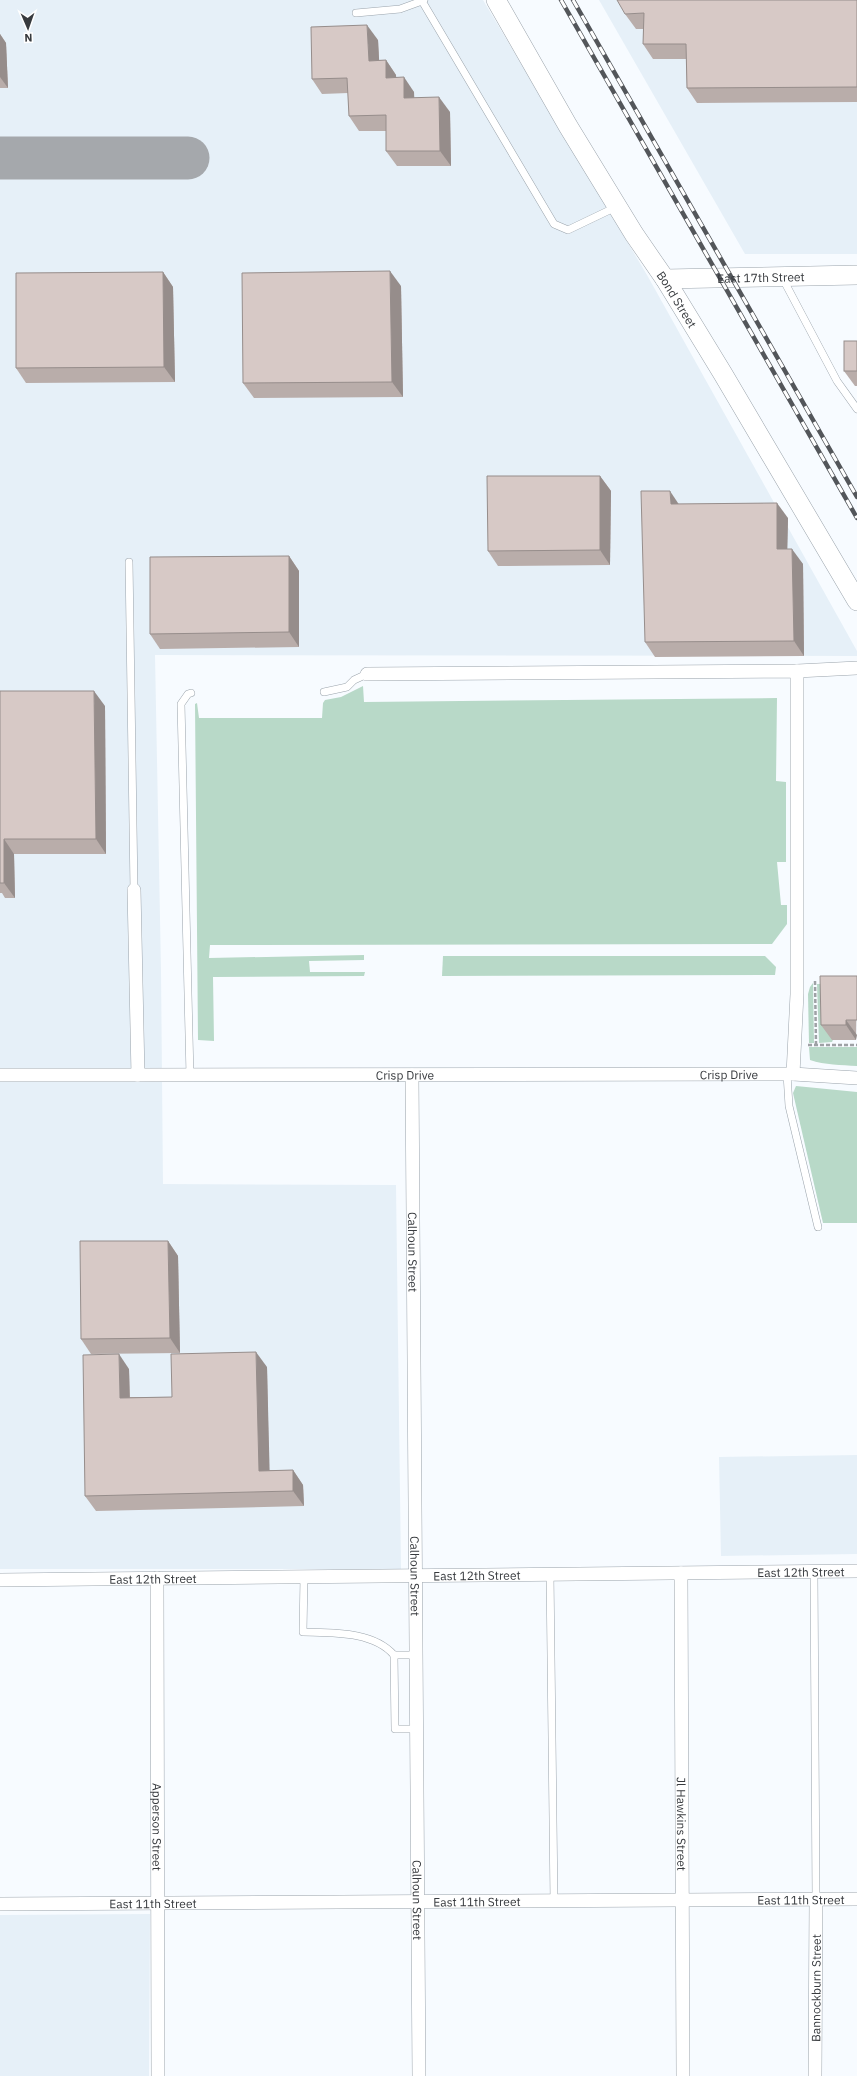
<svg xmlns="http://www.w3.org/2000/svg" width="857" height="2076" viewBox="0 0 857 2076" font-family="'IBM Plex Sans',sans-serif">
<rect width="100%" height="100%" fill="#f7fbff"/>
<g fill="#e6f0f8">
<polygon points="0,0 483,0 647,275 857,651 857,656 155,655 161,970 163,1184 396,1185 401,1569 0,1569"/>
<polygon points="599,0 857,0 857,254 745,254"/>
<polygon points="857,1455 857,1554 721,1556 719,1457"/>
<polygon points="150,1914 149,2076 0,2076 0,1915"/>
</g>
<g fill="#b8d9c8">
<polygon points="363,686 364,702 777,698 776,781 786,782 786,862 777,862 781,905 787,905 787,924 772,944 210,945 209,958 364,955 364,960 309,961 310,972 365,972 364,976 213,977 214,1041 198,1040 195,704 197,703 199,718 322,718 323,703 325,700 341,697"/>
<polygon points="443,956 765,956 776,967 775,975 442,976"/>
<polygon points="813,983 814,1043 809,1043 808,994 810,987"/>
<polygon points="857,983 832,1042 819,1043 817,984"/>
<path d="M 809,1047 L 857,1047 L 857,1066 C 841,1065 825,1065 810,1060 Z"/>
<polygon points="796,1086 857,1092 857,1223 823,1223 793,1093"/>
</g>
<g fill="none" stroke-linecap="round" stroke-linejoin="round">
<polyline stroke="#a5a8ac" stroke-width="43" points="0,158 188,158"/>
<g stroke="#9ba4ac" stroke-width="8">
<g id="lane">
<polyline points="424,0 422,1 554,224 568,230 616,207"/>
<polyline points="356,13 400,9 422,1"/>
<polyline points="783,279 837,381 857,409"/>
<polyline points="129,562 134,890"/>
<polyline points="324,692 347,687 354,680 367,674"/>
<polyline points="787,1074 789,1106 818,1227"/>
<polyline points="190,1076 181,704 188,694 191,693"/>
<polyline points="814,1572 816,1899"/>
<polyline points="550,1574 554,1901"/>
<path d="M 304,1577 L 303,1632 C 333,1633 373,1631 394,1655"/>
<polyline points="416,1655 394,1655 395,1729 416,1729"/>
</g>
</g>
<g stroke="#9ba4ac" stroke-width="14">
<g id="street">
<polyline points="797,671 857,668"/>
<polyline points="367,674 797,671 797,994 793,1074"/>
<path id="s1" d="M 134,890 L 138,1075 L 793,1074 L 857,1078"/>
<polyline points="0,1075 138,1075"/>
<path id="s2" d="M 412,1075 L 419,2076"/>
<path id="s3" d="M 681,1573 L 683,2076"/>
<path id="s4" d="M 157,1578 L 158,2076"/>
<path id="s5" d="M 0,1580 L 857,1571"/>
<path id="s6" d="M 0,1904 L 857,1899"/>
<path id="s7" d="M 815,2076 L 816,1899"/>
</g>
</g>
<g stroke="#9ba4ac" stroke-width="20">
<g id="secondary">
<path id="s8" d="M 496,0 L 568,126 L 634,234 L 665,279 L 723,374 L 857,601"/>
<path id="s9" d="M 665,279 L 857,275"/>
</g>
</g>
<g stroke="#9ea1a5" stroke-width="2.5" stroke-dasharray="4 2" stroke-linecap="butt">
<polyline points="815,981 816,1045"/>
<polyline points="808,1045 857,1045"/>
</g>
<use href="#lane" stroke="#fff" stroke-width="7"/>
<use href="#street" stroke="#fff" stroke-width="13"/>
<use href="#secondary" stroke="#fff" stroke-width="19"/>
<g stroke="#53565a" stroke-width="4.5">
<g id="rail">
<polyline points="561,0 857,518"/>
<polyline points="573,0 857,497"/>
</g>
</g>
<use href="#rail" stroke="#fff" stroke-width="3" stroke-dasharray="9" stroke-linecap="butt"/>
</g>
<g fill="#b9adaa">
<polygon points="857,0 857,102 697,103 687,88 686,59 653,59 643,44 643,29 636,29 625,14"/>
<polygon points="0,34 6,43 8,88 0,88"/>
<polygon points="378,40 379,60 386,60 396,75 396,77 414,92 414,98 450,112 451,166 397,166 386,151 386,131 359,131 349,116 348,93 322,94 312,79"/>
<polygon points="163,272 173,287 175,382 26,383 16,368"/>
<polygon points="401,286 403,397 254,398 243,383"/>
<polygon points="857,341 857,386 855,386 844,371"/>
<polygon points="600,476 611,491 610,565 498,566 488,551"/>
<polygon points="679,504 788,518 787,549 803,564 804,656 655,657 645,642"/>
<polygon points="289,556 299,571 299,647 160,649 150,634"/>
<polygon points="0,691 105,706 106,854 14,854 15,898 5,898 2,893 0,893"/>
<polygon points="857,976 856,1040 832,1040 821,1025"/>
<polygon points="168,1241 178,1256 180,1353 91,1354 81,1339"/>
<polygon points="267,1367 269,1470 293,1470 303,1485 304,1506 96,1511 85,1496 129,1369 130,1397 172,1397"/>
</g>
<g fill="#968d8b">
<polygon points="367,25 378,40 380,76 369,61"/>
<polygon points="0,34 6,43 8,88 0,77"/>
<polygon points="386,60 396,75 397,93 386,78"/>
<polygon points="404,77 414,92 415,113 404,98"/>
<polygon points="439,97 450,112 451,166 440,151"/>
<polygon points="390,271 401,286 403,397 392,382"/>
<polygon points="163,272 173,287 175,382 164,367"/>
<polygon points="600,476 611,491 610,565 600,550"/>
<polygon points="670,491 680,506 671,504"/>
<polygon points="777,503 788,518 787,564 777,549"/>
<polygon points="792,549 803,564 804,656 794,641"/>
<polygon points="289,556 299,571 299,647 289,632"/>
<polygon points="94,691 105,706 106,854 96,839"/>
<polygon points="4,839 14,854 15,898 4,883"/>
<polygon points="846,1020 857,1035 856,1040 846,1025"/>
<polygon points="168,1241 178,1256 180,1353 170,1338"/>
<polygon points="256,1352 267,1367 270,1486 259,1471"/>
<polygon points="119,1354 129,1369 130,1413 120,1398"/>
<polygon points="293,1470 303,1485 304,1506 293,1491"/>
</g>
<g fill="#d7c9c6" stroke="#968d8b">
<polygon points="617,0 857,0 857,87 687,88 686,44 643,44 644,13 625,14"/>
<polygon points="367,25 369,61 386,60 386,78 404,77 404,98 439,97 440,151 386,151 386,115 349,116 347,78 312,79 311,27"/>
<polygon points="390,271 392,382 243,383 242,273"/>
<polygon points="163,272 164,367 16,368 16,273"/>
<rect x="844" y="341" width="13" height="30"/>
<polygon points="487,476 600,476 600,550 488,551"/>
<polygon points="641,491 670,491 671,504 777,503 777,549 792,549 794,641 645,642"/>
<polygon points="289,556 289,632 150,634 150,557"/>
<polygon points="0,691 94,691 96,839 4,839 4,883 0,883"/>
<polygon points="820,976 857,976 857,1020 846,1020 846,1025 821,1025"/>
<polygon points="80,1241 168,1241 170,1338 81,1339"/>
<polygon points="256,1352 259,1471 293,1470 293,1491 85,1496 83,1355 119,1354 120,1398 172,1397 171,1354"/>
</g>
<g text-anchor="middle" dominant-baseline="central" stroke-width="4" stroke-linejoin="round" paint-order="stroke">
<g font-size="12" fill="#373a3e" stroke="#fff">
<text stroke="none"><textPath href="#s9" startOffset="96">East 17th Street</textPath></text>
<text stroke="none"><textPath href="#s8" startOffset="350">Bond Street</textPath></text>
<text stroke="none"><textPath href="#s1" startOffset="776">Crisp Drive</textPath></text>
<text stroke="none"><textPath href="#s1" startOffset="452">Crisp Drive</textPath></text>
<text stroke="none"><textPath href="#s2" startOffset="177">Calhoun Street</textPath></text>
<text stroke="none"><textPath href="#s5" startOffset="801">East 12th Street</textPath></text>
<text stroke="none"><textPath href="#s5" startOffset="477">East 12th Street</textPath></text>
<text stroke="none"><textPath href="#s2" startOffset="501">Calhoun Street</textPath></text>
<text stroke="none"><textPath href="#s5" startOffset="153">East 12th Street</textPath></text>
<text stroke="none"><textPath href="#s3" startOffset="251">Jl Hawkins Street</textPath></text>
<text stroke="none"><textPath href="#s4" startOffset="249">Apperson Street</textPath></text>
<text stroke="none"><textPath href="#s6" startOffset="801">East 11th Street</textPath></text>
<text stroke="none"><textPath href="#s2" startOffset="825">Calhoun Street</textPath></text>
<text stroke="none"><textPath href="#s6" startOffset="477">East 11th Street</textPath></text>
<text stroke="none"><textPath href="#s6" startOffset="153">East 11th Street</textPath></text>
<text stroke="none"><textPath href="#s7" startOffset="88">Bannockburn Street</textPath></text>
</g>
</g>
<g transform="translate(28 28) rotate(178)" stroke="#ffffff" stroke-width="3" paint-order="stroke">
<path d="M0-3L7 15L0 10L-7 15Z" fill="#373a3e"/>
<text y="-6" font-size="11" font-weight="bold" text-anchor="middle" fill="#373a3e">N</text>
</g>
</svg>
